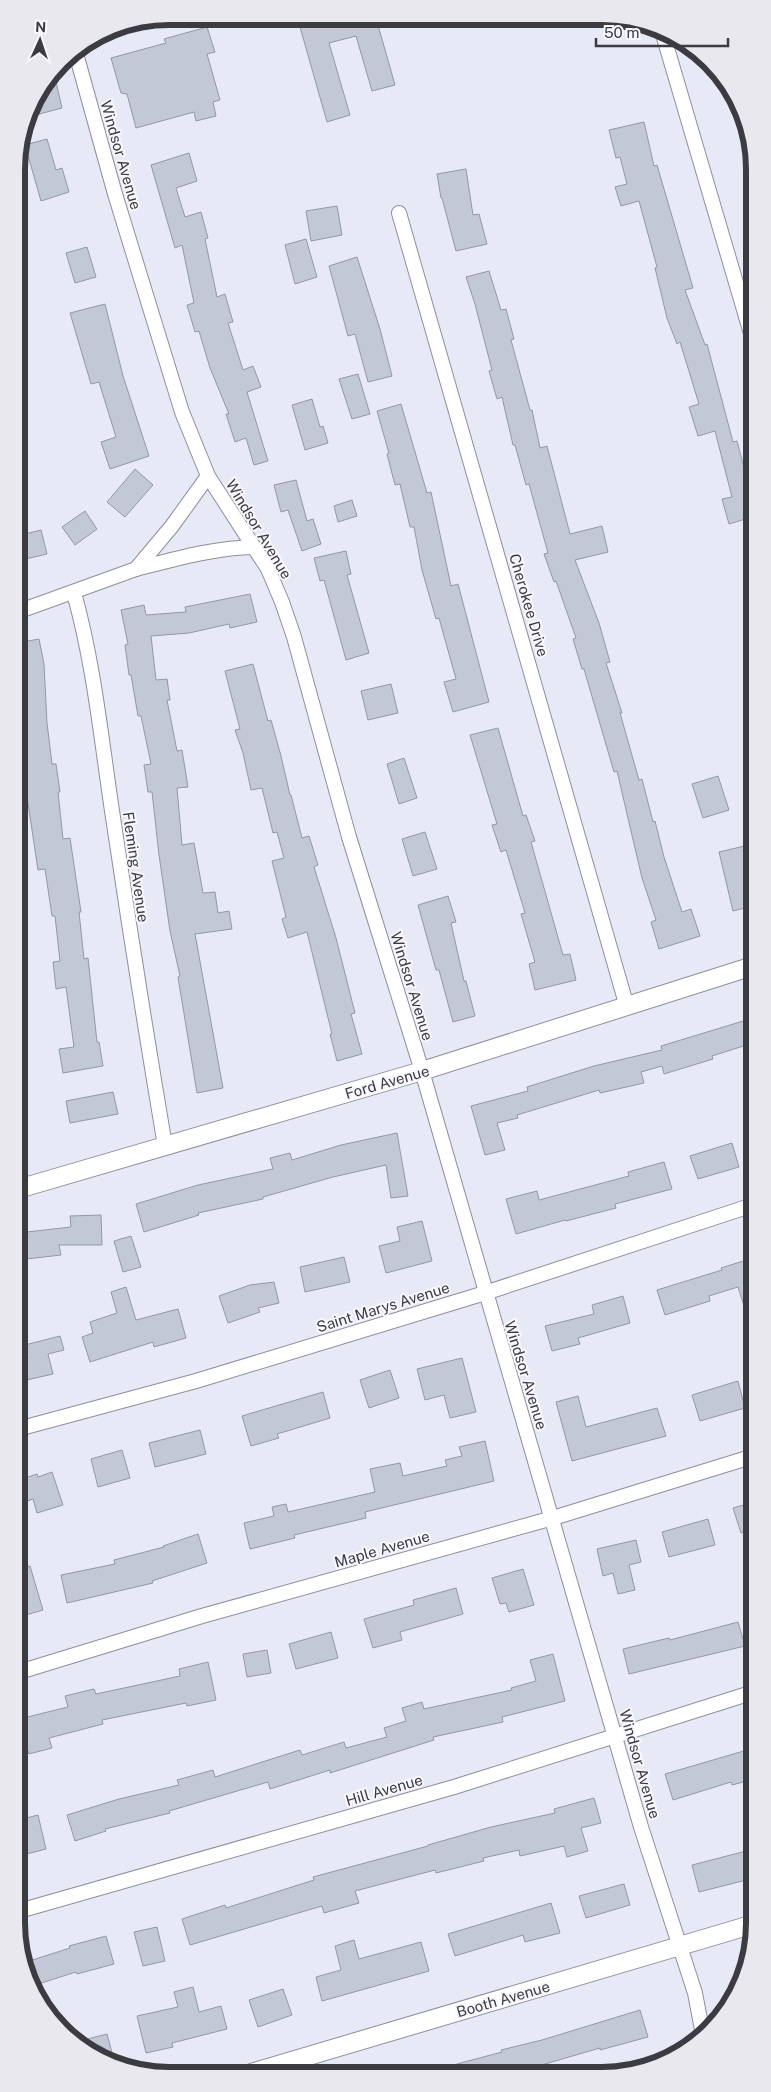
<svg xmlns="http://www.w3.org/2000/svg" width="771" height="2092" viewBox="0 0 771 2092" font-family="'Public Sans',sans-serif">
<rect width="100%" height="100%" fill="#e8e9f7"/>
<g fill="#c2c8d5" stroke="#9298a4">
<polygon points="320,17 376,18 395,85 372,91 356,36 329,43 350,115 327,122 300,27 321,21"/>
<polygon points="207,27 215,52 207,54 220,100 213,102 216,116 196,121 194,112 136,128 127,94 121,93 111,58 166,43 164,39"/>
<polygon points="54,73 62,108 28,117 32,101"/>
<polygon points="644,122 654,166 657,165 693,288 685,290 705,345 707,344 733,442 737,441 752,498 752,517 729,524 722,499 732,497 715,431 698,436 689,407 699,404 680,342 677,344 667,318 655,268 657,267 639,201 621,206 615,187 627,184 620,157 616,158 609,130"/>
<polygon points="47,139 56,170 62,168 69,192 41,201 25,145"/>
<polygon points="189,153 197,181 176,188 185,217 201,212 208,238 205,239 217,297 225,294 233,322 228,323 243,370 253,366 261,387 247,392 268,461 254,465 246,438 235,442 226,414 229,414 210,368 199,331 195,332 187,305 194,303 182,245 175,248 151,165"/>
<polygon points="466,169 473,215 479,214 487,244 456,251 442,198 441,198 437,174"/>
<polygon points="337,206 342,235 311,241 306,211"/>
<polygon points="306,239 317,277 295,284 285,245"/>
<polygon points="87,247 96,277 75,283 66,253"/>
<polygon points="357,257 380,329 392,376 368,382 355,334 348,336 329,266"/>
<polygon points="489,271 501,310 506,309 514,339 511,340 530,410 532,410 540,448 547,446 570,534 602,526 608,552 575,560 599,623 610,662 606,663 622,713 620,713 639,780 642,779 653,822 655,821 664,857 682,912 691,909 700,936 659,949 651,922 656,920 642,878 617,771 614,772 584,669 582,669 573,639 576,638 556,581 554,582 544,554 548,553 529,484 526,485 515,445 513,445 502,397 497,399 489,371 492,370 475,304 466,277"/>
<polygon points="105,304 123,376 149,456 110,469 101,442 116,437 99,382 91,384 70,313"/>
<polygon points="358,374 370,414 352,419 339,379"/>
<polygon points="312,399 320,427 323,426 328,443 305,450 292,405"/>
<polygon points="401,404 427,493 431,492 451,586 458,584 489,702 453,712 444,682 456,679 439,618 436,619 422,570 414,527 410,527 400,484 395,485 387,454 389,453 377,411"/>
<polygon points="135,469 153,485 125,517 107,502"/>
<polygon points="296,480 307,521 313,519 321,544 302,551 288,510 281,512 274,485"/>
<polygon points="352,500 357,516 338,522 334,506"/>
<polygon points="85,511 97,529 75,545 62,527"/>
<polygon points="41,530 47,554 17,561 17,536"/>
<polygon points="346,551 351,574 347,575 369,653 346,660 324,580 320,581 314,558"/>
<polygon points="250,594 257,622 230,628 229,624 189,633 151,636 156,680 167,679 170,700 167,700 177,751 182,750 188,787 177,788 182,845 194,843 203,893 215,892 218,913 229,911 232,929 195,934 223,1088 197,1093 178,977 180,976 170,931 159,855 152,792 148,792 144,765 151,764 141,716 138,716 131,675 129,675 125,645 128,644 121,610 144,605 146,615 186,612 185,607"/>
<polygon points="39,639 44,664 47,723 52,764 56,764 60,792 58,792 63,839 70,838 81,912 79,912 84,959 88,958 97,1042 99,1042 103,1066 63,1073 59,1049 74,1047 66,987 56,989 53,962 60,961 55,916 52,916 45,869 38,870 23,770 17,711 17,643"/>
<polygon points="253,664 268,721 271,720 281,756 290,795 291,795 302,838 309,836 318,865 314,867 336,938 355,1013 351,1014 362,1054 337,1061 330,1034 332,1034 307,932 288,938 282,919 286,917 272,861 284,858 277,832 273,833 262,788 251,790 243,753 235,730 240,729 225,671"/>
<polygon points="391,684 398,713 368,720 361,691"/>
<polygon points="498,728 523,816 526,815 535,841 531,842 563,955 570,954 576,980 535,990 529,964 535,962 521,914 525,913 506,850 501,852 492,825 497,824 470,735"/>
<polygon points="404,758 417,798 399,804 387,764"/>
<polygon points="718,776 729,810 703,818 692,784"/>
<polygon points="425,832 437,869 413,876 402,839"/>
<polygon points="753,844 753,906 733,911 719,852"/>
<polygon points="448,896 456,922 451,923 464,981 466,981 475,1016 453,1022 439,970 436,970 418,905"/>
<polygon points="753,1018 753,1043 712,1056 713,1059 664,1074 662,1066 641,1072 644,1083 600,1093 599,1090 517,1115 518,1118 497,1123 505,1150 485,1155 471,1106 528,1091 527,1087 594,1066 662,1050 661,1046"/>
<polygon points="113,1092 118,1114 70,1123 66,1101"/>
<polygon points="397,1133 408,1196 391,1198 386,1165 333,1177 263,1197 263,1199 198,1213 199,1215 144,1232 136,1204 198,1185 273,1169 270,1158 290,1153 292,1160 341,1145"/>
<polygon points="732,1143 739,1167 698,1179 690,1156"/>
<polygon points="664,1162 672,1189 615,1204 616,1208 566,1221 565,1220 516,1234 506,1199 537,1191 539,1200 629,1176 628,1172"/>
<polygon points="101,1215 102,1245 59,1245 61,1255 18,1260 18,1233 71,1227 70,1216"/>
<polygon points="422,1221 432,1261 386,1273 379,1246 400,1241 397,1227"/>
<polygon points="131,1236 141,1267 123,1272 114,1241"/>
<polygon points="344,1257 350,1282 305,1292 300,1267"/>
<polygon points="753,1258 754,1325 750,1325 738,1287 709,1296 710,1301 665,1315 657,1290 722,1270 721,1268"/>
<polygon points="274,1282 279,1303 258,1308 260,1312 228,1323 219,1296 250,1285"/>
<polygon points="126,1287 136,1320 178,1309 186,1338 154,1347 153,1342 90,1362 82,1337 93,1333 90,1322 117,1313 111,1292"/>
<polygon points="623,1296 630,1323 578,1338 580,1344 552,1351 545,1326 594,1314 592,1305"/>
<polygon points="60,1336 64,1350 48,1354 53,1374 18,1382 18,1360 28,1358 25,1345"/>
<polygon points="462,1358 476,1412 450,1418 444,1395 425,1400 417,1369"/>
<polygon points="390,1370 399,1398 369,1408 360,1380"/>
<polygon points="738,1381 745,1408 700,1421 692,1395"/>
<polygon points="323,1392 330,1418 277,1434 279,1438 251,1446 242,1416"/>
<polygon points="578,1396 586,1427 657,1408 666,1436 572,1461 556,1402"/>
<polygon points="200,1430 206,1454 155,1467 149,1443"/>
<polygon points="485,1441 494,1481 365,1512 366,1518 294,1535 295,1538 250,1549 244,1523 274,1516 272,1507 286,1504 288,1512 375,1492 370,1469 400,1463 403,1476 447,1466 445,1460 462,1456 459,1447"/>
<polygon points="122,1450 130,1478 98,1487 91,1459"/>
<polygon points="52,1472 63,1505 37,1513 33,1499 19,1504 19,1480 37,1474 38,1477"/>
<polygon points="754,1502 754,1529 741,1533 733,1508"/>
<polygon points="708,1519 715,1545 669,1557 662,1532"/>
<polygon points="198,1534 207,1563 152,1581 153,1583 67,1603 61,1575 115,1564 114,1560 164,1547 163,1546"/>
<polygon points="636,1540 641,1562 629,1565 635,1590 618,1594 613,1573 603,1576 597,1549"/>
<polygon points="30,1566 43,1610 19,1617 19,1569"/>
<polygon points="523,1569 534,1605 509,1612 506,1603 500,1604 492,1578"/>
<polygon points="456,1588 463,1614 400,1632 402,1640 373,1648 364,1619 414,1605 413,1600"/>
<polygon points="738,1622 745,1646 629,1674 623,1649 669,1638 670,1640"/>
<polygon points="331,1632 338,1658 296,1669 289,1644"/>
<polygon points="267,1650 271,1673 247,1677 243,1654"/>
<polygon points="553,1654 565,1701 502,1717 503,1722 433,1737 434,1740 330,1773 330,1770 270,1789 268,1782 169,1811 170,1813 105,1829 106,1831 75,1841 67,1815 119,1799 179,1785 177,1780 213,1770 215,1777 300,1750 302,1755 344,1742 346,1748 387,1737 384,1728 406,1721 402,1708 422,1702 424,1709 512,1690 511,1688 536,1681 530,1660"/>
<polygon points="208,1662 216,1700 187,1706 186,1703 102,1720 103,1724 49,1738 52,1748 29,1754 26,1745 19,1747 19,1719 68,1707 65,1696 94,1689 96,1694 180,1676 179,1669"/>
<polygon points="754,1748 754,1779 732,1785 731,1782 673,1800 665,1774"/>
<polygon points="594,1798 601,1823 581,1828 588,1851 567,1857 564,1846 520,1856 519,1850 483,1858 484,1861 436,1873 435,1870 355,1891 359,1903 324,1913 322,1906 190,1945 182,1919 225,1905 226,1908 314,1880 313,1877 428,1846 428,1845 491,1827 555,1813 554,1809"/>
<polygon points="38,1815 46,1849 19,1856 19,1820"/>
<polygon points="754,1849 754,1878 699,1892 692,1865"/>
<polygon points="624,1884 630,1905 586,1918 579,1896"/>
<polygon points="551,1903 560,1933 525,1942 523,1935 455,1956 448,1934"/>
<polygon points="157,1927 165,1961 143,1966 134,1932"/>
<polygon points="106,1936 114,1964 77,1974 76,1972 32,1986 23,1963 70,1948 69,1946"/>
<polygon points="354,1940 359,1959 421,1942 429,1971 322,2001 316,1977 341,1970 335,1946"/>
<polygon points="193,1987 199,2012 221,2006 227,2029 172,2043 173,2047 146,2053 137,2016 178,2007 174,1992"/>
<polygon points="283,1989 292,2015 258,2027 249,2000"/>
<polygon points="640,2010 648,2037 600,2050 600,2048 514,2073 443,2073 442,2068 502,2052 501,2050 542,2040"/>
<polygon points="107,2034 115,2064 101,2060 76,2042"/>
</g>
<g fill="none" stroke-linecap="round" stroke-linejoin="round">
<g stroke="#8e8f9b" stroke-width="16">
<g id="minor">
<polyline points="662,31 752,337"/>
<polyline points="75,50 115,194 182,412 208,476 268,569 282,602 294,637 349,837 422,1071 641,1827 695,1993 703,2035"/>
<polyline points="399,213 627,1007"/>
<path d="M 136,569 C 175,559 213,548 254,547"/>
<path d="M 74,593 C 95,668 102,747 114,824 C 130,932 147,1039 165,1146"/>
<polyline points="17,612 136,569 172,526 208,476"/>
<polyline points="18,1429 196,1381 485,1293 753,1205"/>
<polyline points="19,1672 202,1616 553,1518 754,1456"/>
<polyline points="19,1911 454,1787 754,1692"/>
</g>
</g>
<g stroke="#8e8f9b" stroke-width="20">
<g id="tertiary">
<polyline points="18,1189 422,1071 753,966"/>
<polyline points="251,2073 754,1924"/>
</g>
</g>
<use href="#minor" stroke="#fff" stroke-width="14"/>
<use href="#tertiary" stroke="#fff" stroke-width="18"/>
</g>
<g text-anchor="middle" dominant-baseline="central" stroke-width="4" stroke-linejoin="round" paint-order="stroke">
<g font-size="15" fill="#3b3b41" stroke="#f7f7fd">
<text transform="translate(121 155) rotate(74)">Windsor Avenue</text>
<text transform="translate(259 529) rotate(59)">Windsor Avenue</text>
<text transform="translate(529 605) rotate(74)">Cherokee Drive</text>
<text transform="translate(136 867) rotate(82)">Fleming Avenue</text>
<text transform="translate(412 986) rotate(73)">Windsor Avenue</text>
<text transform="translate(387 1082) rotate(-16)">Ford Avenue</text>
<text transform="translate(383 1307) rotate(-17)">Saint Marys Avenue</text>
<text transform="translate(526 1375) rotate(73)">Windsor Avenue</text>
<text transform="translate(382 1549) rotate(-16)">Maple Avenue</text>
<text transform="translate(640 1764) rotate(74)">Windsor Avenue</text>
<text transform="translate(384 1790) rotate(-16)">Hill Avenue</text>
<text transform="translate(503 1999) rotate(-16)">Booth Avenue</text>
</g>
</g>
<path d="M0 0H771V2092H0ZM169 25H602A144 144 0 0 1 746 169V1923A144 144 0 0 1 602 2067H169A144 144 0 0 1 25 1923V169A144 144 0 0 1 169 25Z" fill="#e8e8ee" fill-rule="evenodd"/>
<path fill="none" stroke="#3b3b41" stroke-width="6" d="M169 25H602A144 144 0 0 1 746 169V1923A144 144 0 0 1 602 2067H169A144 144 0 0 1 25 1923V169A144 144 0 0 1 169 25Z"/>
<g transform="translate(40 40) rotate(3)" stroke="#f7f7fd" stroke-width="4" paint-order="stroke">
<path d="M0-4L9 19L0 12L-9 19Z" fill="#3b3b41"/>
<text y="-8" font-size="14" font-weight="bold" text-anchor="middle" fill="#3b3b41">N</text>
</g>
<path d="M596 38v8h132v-8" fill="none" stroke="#3b3b41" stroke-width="2.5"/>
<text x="604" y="38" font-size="15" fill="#3b3b41" stroke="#f7f7fd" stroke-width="4" paint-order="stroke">50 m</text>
</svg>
